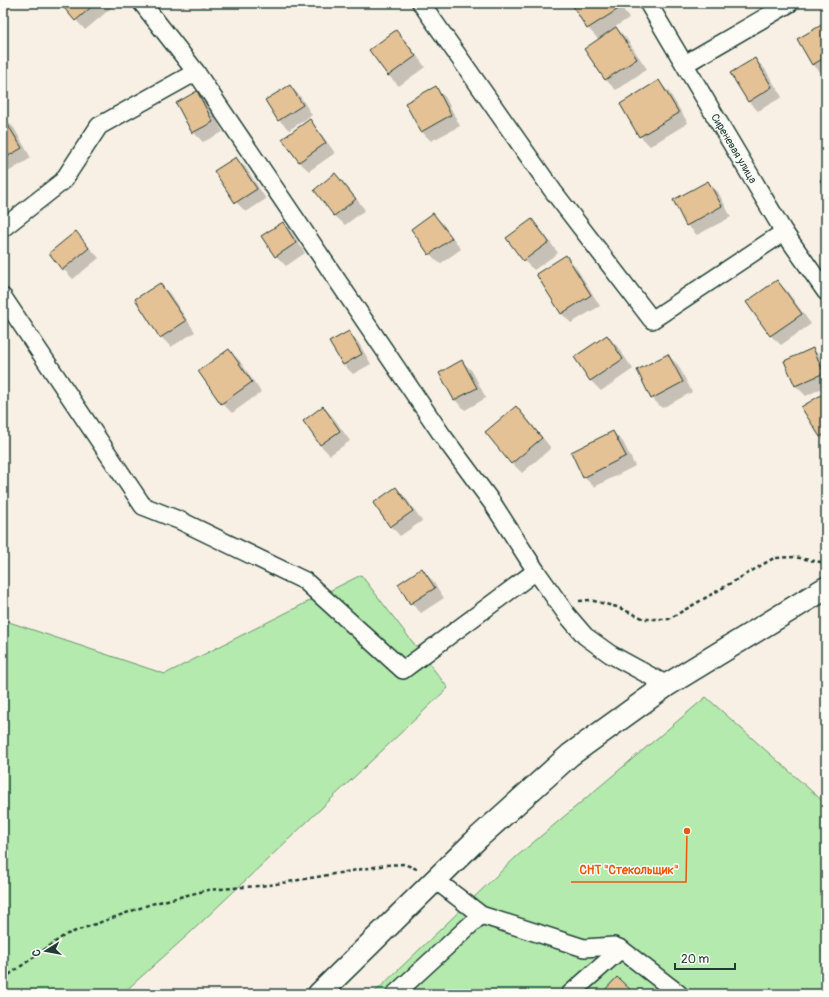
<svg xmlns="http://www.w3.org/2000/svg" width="829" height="997" viewBox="0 0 829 997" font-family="Pangolin,sans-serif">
<rect width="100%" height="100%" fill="#f8f0e4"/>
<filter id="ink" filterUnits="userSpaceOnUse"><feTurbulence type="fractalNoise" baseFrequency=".025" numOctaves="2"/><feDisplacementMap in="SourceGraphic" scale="8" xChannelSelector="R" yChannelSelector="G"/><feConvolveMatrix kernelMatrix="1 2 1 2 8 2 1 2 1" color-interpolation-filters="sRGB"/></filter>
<g filter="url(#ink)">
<g fill="#b4eaad" stroke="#6a9470">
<polygon points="361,575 448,688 190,933 122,994 3,994 3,620 165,674"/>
<polygon points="706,697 826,804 826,994 373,994 516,857"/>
</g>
<g fill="#0003">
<polygon points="61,3 114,3 116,4 85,30"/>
<polygon points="198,3 209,3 203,8"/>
<polygon points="572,3 619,3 629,18 615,27 626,38 647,69 616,90 606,80 585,49 599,40 588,28"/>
<polygon points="826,26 826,73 823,74 813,65"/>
<polygon points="396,31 406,41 425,67 399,86 389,76 370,50"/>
<polygon points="755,59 765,69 782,97 758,111 748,101"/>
<polygon points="659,82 669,92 688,123 650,146 640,136 621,105"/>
<polygon points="290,86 300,96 312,115 289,130 279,120"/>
<polygon points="435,88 445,97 460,126 431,141 421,131"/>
<polygon points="197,92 207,102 223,132 203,142 193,132"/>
<polygon points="4,118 14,128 31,158 3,175"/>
<polygon points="309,121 319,131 335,153 309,171 299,162"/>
<polygon points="236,158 246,168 266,199 246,212 236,202 215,171"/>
<polygon points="335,174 345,184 365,210 345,225 335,216 315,190"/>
<polygon points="708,182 718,192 731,217 697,235 687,225"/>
<polygon points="433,214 443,224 461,249 440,264 430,254"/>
<polygon points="532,221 542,231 558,253 534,270 524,261 508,239"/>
<polygon points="283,223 292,233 305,253 286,266 276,256"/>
<polygon points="76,233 99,258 73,279 63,269"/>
<polygon points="566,256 575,266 600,306 571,323 562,314"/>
<polygon points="777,281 787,291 811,324 781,345 771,336 747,302"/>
<polygon points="160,284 170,294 195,332 171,347 161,337 136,300"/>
<polygon points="348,332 358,342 371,364 353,374 343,364"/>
<polygon points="607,336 617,346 633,369 601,391 591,381 575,358"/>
<polygon points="813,349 823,359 826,366 826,386 806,396 796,386 785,362"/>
<polygon points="229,351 239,360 261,392 232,413 222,403 199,372"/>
<polygon points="668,355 678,365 692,392 662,408 652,398"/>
<polygon points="462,361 472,371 486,398 465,410 455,400 440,373"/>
<polygon points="826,393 826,442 820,436"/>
<polygon points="323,407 333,417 350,441 330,455 320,445"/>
<polygon points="516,407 526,417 551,448 522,473 512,463"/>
<polygon points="613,432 623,442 635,466 594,487 584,477"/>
<polygon points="396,488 406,498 422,521 400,536 391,526"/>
<polygon points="422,570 432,580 444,598 421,613 411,603"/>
</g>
<g fill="#e5c196" stroke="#1f3d34">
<polygon points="60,3 96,3 75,21"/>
<polygon points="571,3 617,3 620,8 587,29"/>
<polygon points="825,23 826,26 826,57 812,65 797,39"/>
<polygon points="616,27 637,59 605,80 584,49"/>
<polygon points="396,30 416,56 388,76 369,50"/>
<polygon points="755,58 772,87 748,102 730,73"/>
<polygon points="659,80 679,113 639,137 620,104"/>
<polygon points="290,85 303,105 278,121 265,100"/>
<polygon points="436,86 451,115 421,132 405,103"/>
<polygon points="197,91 213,122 192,133 176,103"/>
<polygon points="3,117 22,148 3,159"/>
<polygon points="310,119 326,143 299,162 282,139"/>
<polygon points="236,157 257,189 235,203 214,171"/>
<polygon points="335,173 356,199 334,216 314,190"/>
<polygon points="826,177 826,191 820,180"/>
<polygon points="708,181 722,206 686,226 673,200"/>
<polygon points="433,213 452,238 429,255 411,229"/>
<polygon points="532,219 549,242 523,261 506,238"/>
<polygon points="283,222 296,243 275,257 261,236"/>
<polygon points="76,231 89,248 62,270 49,253"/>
<polygon points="566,255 591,295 561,314 536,274"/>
<polygon points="777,280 802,314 770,336 746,302"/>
<polygon points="160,283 186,321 160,338 135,299"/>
<polygon points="349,331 362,354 343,365 329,342"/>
<polygon points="607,335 623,359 590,381 574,357"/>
<polygon points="813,348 824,373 795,386 784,361"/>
<polygon points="229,349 252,382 221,404 198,371"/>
<polygon points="668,354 683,382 651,399 637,370"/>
<polygon points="462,360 477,388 454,400 439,373"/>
<polygon points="826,392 826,433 820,437 801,407"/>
<polygon points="323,406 340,431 320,445 303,421"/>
<polygon points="516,406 542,438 511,464 485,432"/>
<polygon points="613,431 626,456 583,478 571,452"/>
<polygon points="396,487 413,511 390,527 373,503"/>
<polygon points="422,568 435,588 410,604 398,584"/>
<polygon points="617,977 635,994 601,994"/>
</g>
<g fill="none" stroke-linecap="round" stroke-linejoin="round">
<g stroke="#1f3d34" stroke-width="20">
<g id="street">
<polyline points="142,3 196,72 442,435 493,504 536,571 567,615 585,636 610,654 667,685"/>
<polyline points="421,3 553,191 652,320 784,232"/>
<path id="s1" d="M 648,3 L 784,232 L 826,292"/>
<polyline points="685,64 790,3"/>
<polyline points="3,228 63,181 99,126 196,72"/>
<polyline points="3,297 143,506 181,521 305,581 403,670 536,571"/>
<polyline points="434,879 481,915 584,948 614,946 621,949 679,994"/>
<polyline points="395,994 481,915"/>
<polyline points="570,994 621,949"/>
</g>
</g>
<g stroke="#1f3d34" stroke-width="25">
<polyline id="secondary" points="319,994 479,837 570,755 667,685 826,588"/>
</g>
<g stroke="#1f3d34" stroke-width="2.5" stroke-dasharray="4 3" stroke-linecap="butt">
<polyline points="579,601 590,600 617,607 645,619 669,619 774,558 794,557 826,563"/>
<polyline points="3,979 65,935 151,904 208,890 270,885 386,865 404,864 417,869"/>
</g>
<use href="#street" stroke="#fdfcf7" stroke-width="17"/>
<use href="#secondary" stroke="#fdfcf7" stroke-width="22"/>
</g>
</g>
<g text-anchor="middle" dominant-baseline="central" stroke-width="3" stroke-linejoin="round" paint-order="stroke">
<g font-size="11" fill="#1f3d34" stroke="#fdfcf7">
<text stroke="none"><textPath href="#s1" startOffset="169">Сиреневая улица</textPath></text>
</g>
</g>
<path fill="none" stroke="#e8590c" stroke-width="1.5" d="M687 831L686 882H571"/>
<circle fill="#e8590c" stroke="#fdfcf7" stroke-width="1.5" cx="687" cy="831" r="4"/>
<g font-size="12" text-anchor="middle" font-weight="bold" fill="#e8590c" stroke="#fdfcf7" stroke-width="3" stroke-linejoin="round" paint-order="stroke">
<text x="629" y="874">СНТ "Стекольщик"</text>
</g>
<rect width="829" height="997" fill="none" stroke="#fdfcf7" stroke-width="16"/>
<rect x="8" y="8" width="813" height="981" fill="none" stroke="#1f3d34" stroke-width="1.5" filter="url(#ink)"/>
<g transform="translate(46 951) rotate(259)" stroke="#fdfcf7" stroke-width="3" paint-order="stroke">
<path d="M0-3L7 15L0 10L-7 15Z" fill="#1f3d34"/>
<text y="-6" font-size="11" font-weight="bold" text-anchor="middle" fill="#1f3d34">С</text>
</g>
<path d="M675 963v6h60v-6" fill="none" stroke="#1f3d34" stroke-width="2"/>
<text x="681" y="963" font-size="12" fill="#1f3d34" stroke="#fdfcf7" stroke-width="3" paint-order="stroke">20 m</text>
</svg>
